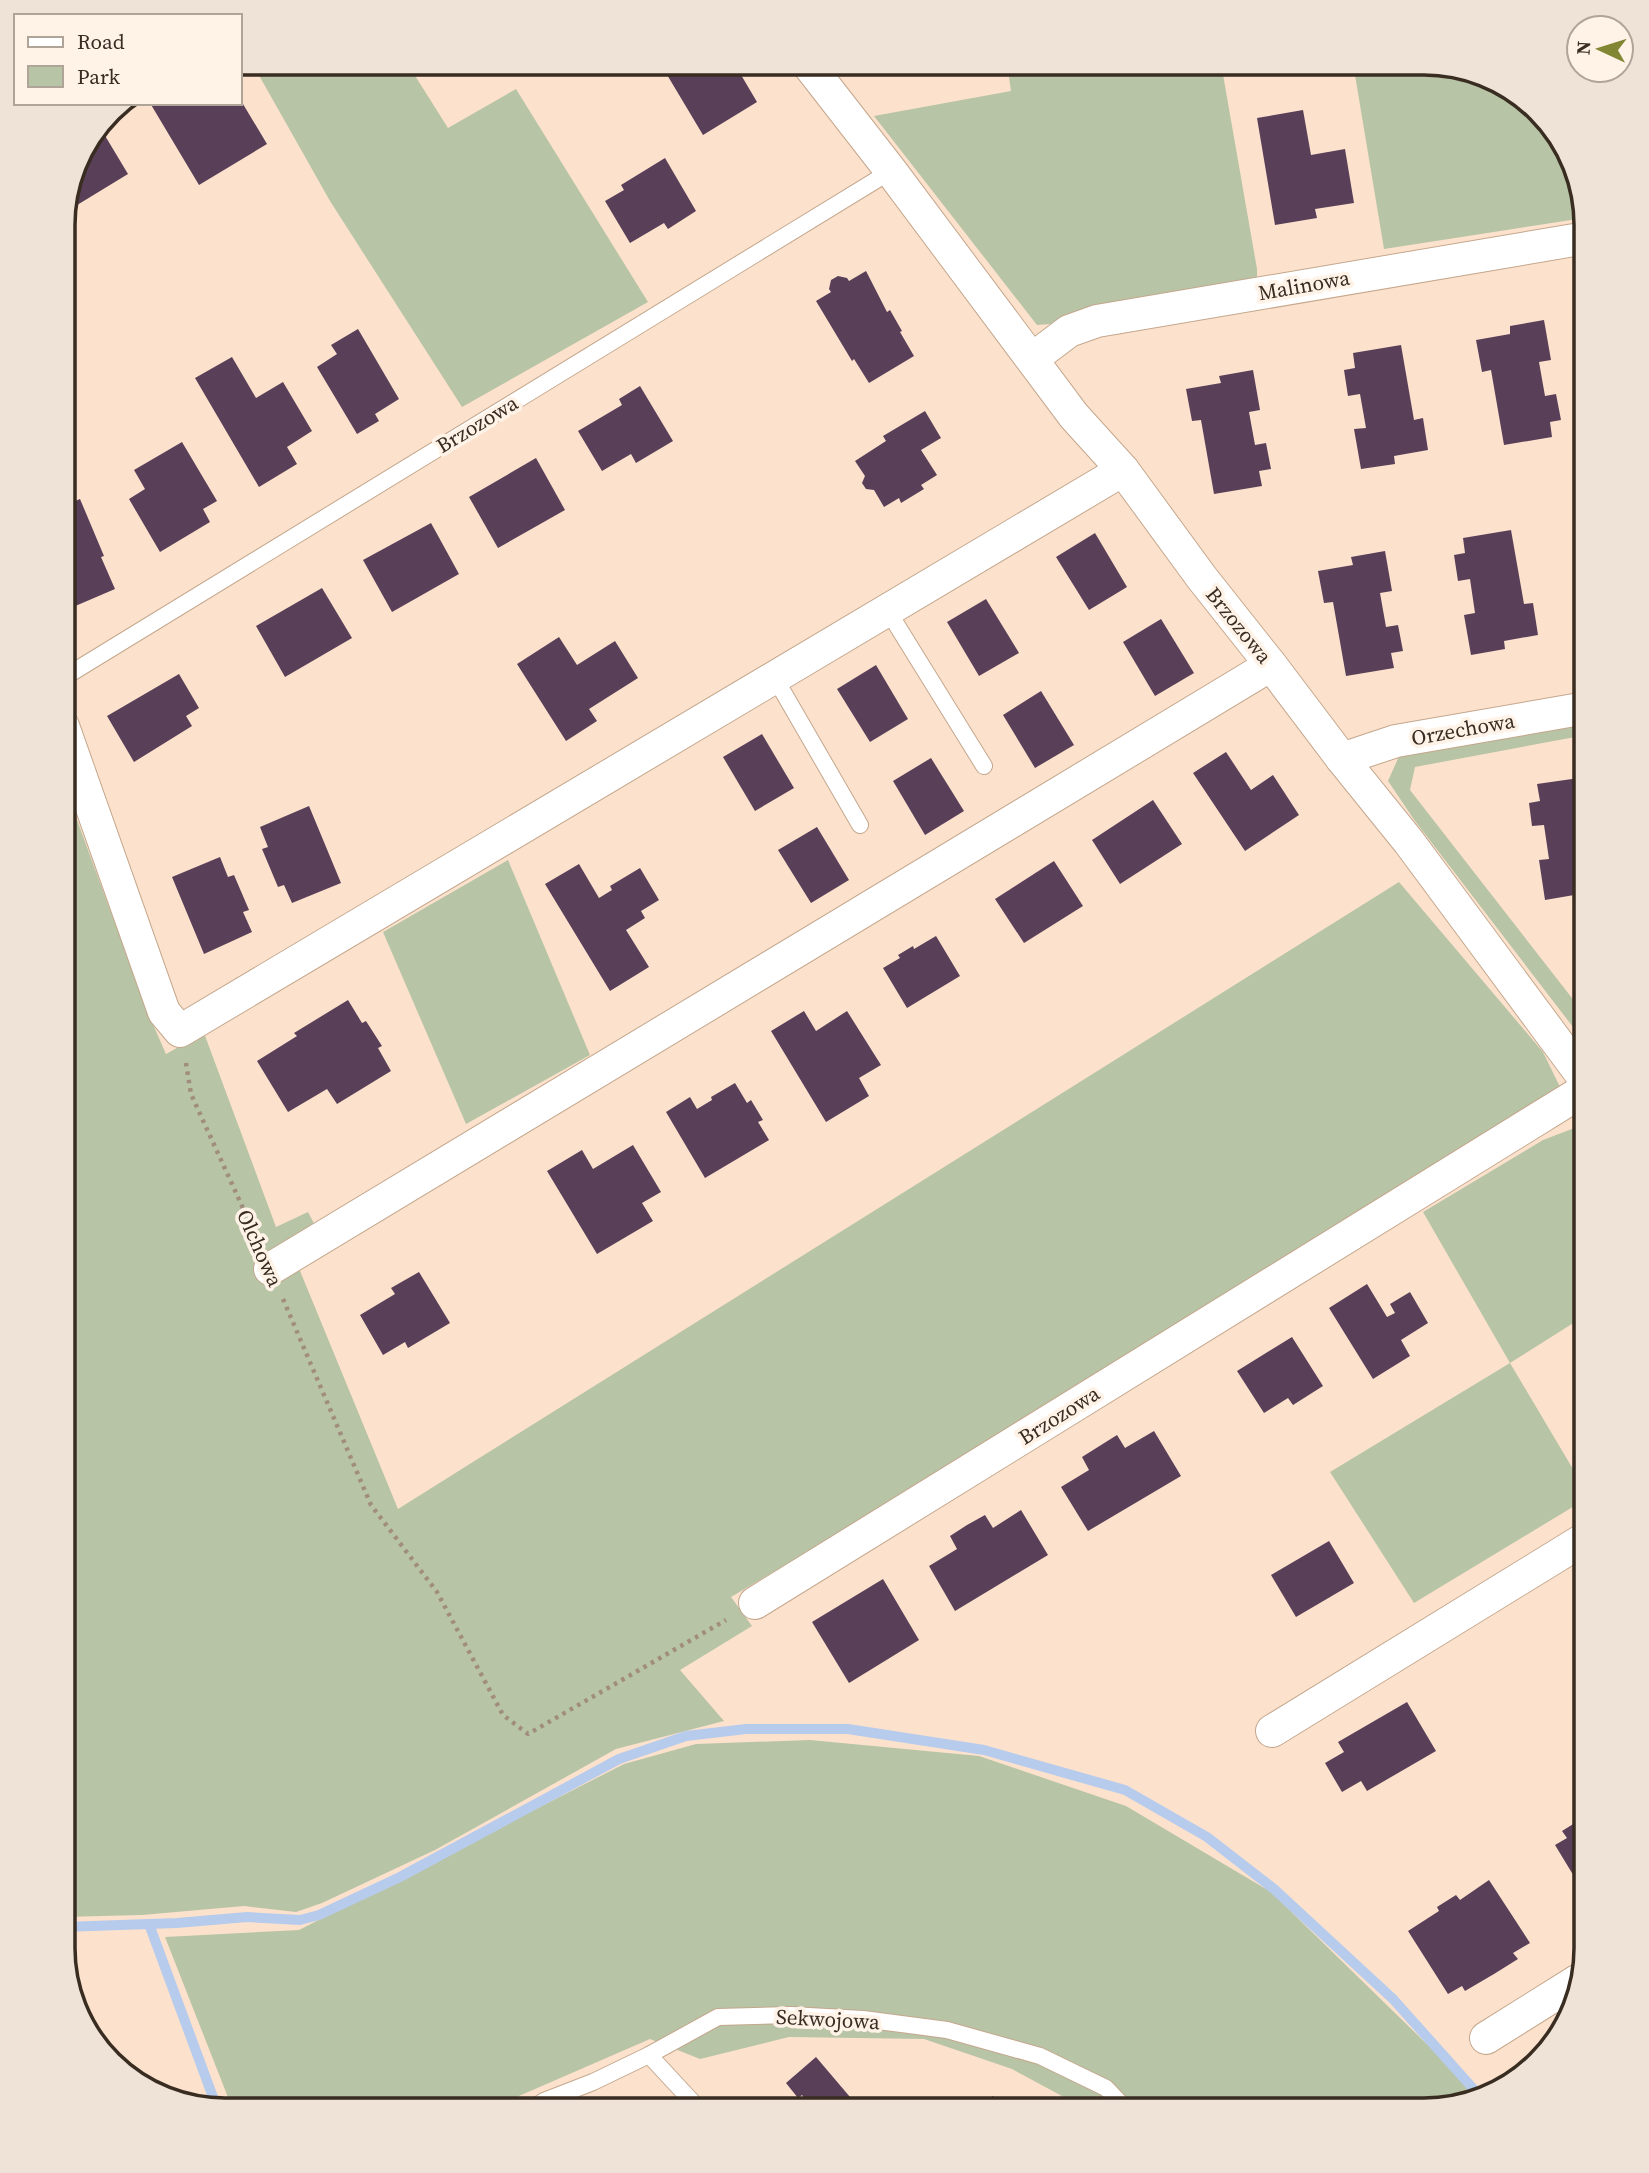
<svg xmlns="http://www.w3.org/2000/svg" width="1649" height="2173" viewBox="0 0 1649 2173" font-family="'Source Serif 4',serif">
<rect width="100%" height="100%" fill="#fce2cd"/>
<g fill="#b8c4a6">
<polygon points="252,63 407,63 448,128 516,89 648,302 462,407 330,201"/>
<polygon points="1007,63 1221,63 1257,269 1257,279 1068,315 1051,324 1037,325 874,116 1011,91"/>
<polygon points="1353,63 1434,63 1505,85 1559,135 1584,218 1384,249"/>
<polygon points="1586,722 1586,735 1415,767 1410,790 1586,1016 1586,1044 1415,821 1388,781 1400,754"/>
<polygon points="63,782 148,1013 166,1054 204,1033 276,1227 308,1212 327,1248 298,1266 398,1509 1399,882 1543,1052 1560,1087 1128,1362 731,1597 752,1626 680,1670 724,1721 616,1749 435,1850 322,1903 296,1912 244,1906 142,1915 63,1917"/>
<polygon points="508,860 590,1055 466,1124 383,932"/>
<polygon points="1577,1127 1586,1128 1586,1315 1510,1363 1586,1491 1586,1499 1414,1603 1330,1472 1510,1363 1423,1212 1543,1140"/>
<polygon points="810,1740 979,1756 1126,1806 1271,1892 1478,2094 1424,2110 1082,2110 1073,2102 1012,2069 924,2039 789,2037 700,2059 650,2039 498,2105 494,2110 233,2110 165,1937 299,1930 624,1764 696,1744"/>
</g>
<g fill="none" stroke-linecap="round" stroke-linejoin="round">
<g stroke="#b7cbed" stroke-width="10">
<polyline points="149,1924 217,2108"/>
<polyline points="63,1927 177,1923 247,1917 300,1920 319,1915 400,1877 619,1759 686,1736 746,1729 848,1729 984,1750 1125,1790 1207,1837 1274,1889 1393,1999 1478,2094"/>
</g>
</g>
<g fill="#593f58">
<polygon points="660,63 716,63 720,69 734,63 757,102 703,135"/>
<polygon points="240,99 267,144 199,185 150,103 240,103"/>
<polygon points="1303,110 1311,155 1345,149 1354,203 1315,209 1317,218 1275,225 1257,118"/>
<polygon points="101,129 128,174 64,213 80,153 96,132"/>
<polygon points="665,158 696,211 668,229 664,223 630,243 605,201 624,190 621,185"/>
<polygon points="866,271 887,312 890,310 902,331 900,332 914,356 869,383 854,359 852,361 816,301 831,292 829,289 831,280 838,276 847,278 849,281"/>
<polygon points="1544,320 1551,360 1539,362 1545,396 1556,394 1561,420 1550,422 1552,437 1504,445 1491,370 1482,372 1476,340 1510,334 1510,326"/>
<polygon points="358,329 399,399 375,414 379,421 357,434 317,367 337,354 331,345"/>
<polygon points="1401,345 1414,420 1423,418 1428,450 1394,456 1395,464 1361,469 1354,429 1366,428 1360,394 1348,396 1344,370 1355,368 1353,353"/>
<polygon points="232,357 256,398 283,382 312,431 287,447 297,464 259,487 195,378"/>
<polygon points="1253,370 1260,410 1249,412 1255,445 1266,443 1271,469 1259,471 1262,486 1214,494 1201,420 1192,421 1186,389 1221,383 1219,376"/>
<polygon points="640,386 673,441 636,463 631,454 602,471 578,431 622,405 619,399"/>
<polygon points="925,411 941,438 921,450 937,475 921,485 924,489 901,503 899,498 884,507 874,490 866,489 862,483 865,476 855,461 886,441 883,436"/>
<polygon points="182,442 217,501 203,509 210,522 160,552 129,499 145,489 134,470"/>
<polygon points="536,458 565,510 498,548 469,497"/>
<polygon points="80,499 104,556 101,557 115,589 73,607 63,584 63,506"/>
<polygon points="431,523 459,574 392,612 363,560"/>
<polygon points="1511,530 1524,604 1533,603 1538,635 1504,641 1505,649 1471,655 1464,615 1475,613 1470,579 1458,581 1454,555 1465,553 1463,538"/>
<polygon points="1095,533 1127,587 1089,610 1056,557"/>
<polygon points="1385,551 1392,591 1380,593 1386,627 1398,625 1403,651 1391,653 1394,668 1346,676 1333,602 1324,603 1318,571 1353,565 1351,557"/>
<polygon points="322,588 352,638 285,677 256,626"/>
<polygon points="986,599 1019,653 979,676 947,622"/>
<polygon points="1161,619 1194,673 1155,696 1123,642"/>
<polygon points="559,637 577,665 615,641 638,678 589,709 597,721 566,741 517,664"/>
<polygon points="876,665 908,719 870,742 837,689"/>
<polygon points="179,674 199,708 186,716 192,726 134,762 107,716"/>
<polygon points="1041,691 1074,745 1035,768 1003,715"/>
<polygon points="762,734 794,788 755,811 723,757"/>
<polygon points="1226,752 1251,790 1273,775 1299,815 1245,851 1193,773"/>
<polygon points="931,758 964,811 925,835 893,781"/>
<polygon points="1586,777 1586,885 1579,886 1580,894 1545,900 1539,860 1549,859 1544,825 1532,826 1529,803 1540,801 1537,784"/>
<polygon points="1153,800 1182,844 1120,884 1092,840"/>
<polygon points="309,806 341,883 292,903 284,885 278,887 262,849 268,847 260,827"/>
<polygon points="817,827 849,880 811,903 778,850"/>
<polygon points="220,857 228,877 234,875 249,910 243,912 252,932 204,954 172,877"/>
<polygon points="1054,861 1083,906 1024,943 995,899"/>
<polygon points="579,864 599,898 612,890 610,886 640,868 659,900 641,911 645,918 626,930 649,967 610,991 545,884"/>
<polygon points="936,936 960,976 907,1008 883,968 900,958 898,955 913,946 914,949"/>
<polygon points="348,1000 362,1023 366,1021 382,1046 378,1048 391,1071 337,1104 327,1089 288,1112 257,1061 297,1036 294,1033"/>
<polygon points="804,1011 816,1031 847,1011 881,1065 859,1078 869,1096 826,1122 771,1031"/>
<polygon points="735,1083 747,1103 751,1100 763,1120 758,1122 769,1140 705,1178 666,1112 690,1097 697,1109 712,1100 711,1097"/>
<polygon points="633,1145 661,1192 642,1203 653,1221 597,1254 547,1171 582,1150 593,1169"/>
<polygon points="419,1272 450,1323 408,1348 405,1342 383,1355 360,1315 395,1294 391,1288"/>
<polygon points="1367,1284 1387,1317 1395,1313 1390,1304 1410,1292 1428,1323 1401,1340 1410,1356 1373,1379 1329,1308"/>
<polygon points="1292,1337 1323,1386 1293,1405 1288,1398 1264,1413 1237,1371"/>
<polygon points="1154,1431 1181,1476 1088,1531 1061,1487 1089,1470 1082,1457 1117,1435 1125,1448"/>
<polygon points="1021,1510 1048,1555 955,1611 929,1566 957,1549 950,1536 967,1525 985,1515 993,1528"/>
<polygon points="1329,1541 1354,1583 1296,1617 1271,1575"/>
<polygon points="883,1579 919,1640 849,1683 812,1622"/>
<polygon points="1407,1702 1436,1751 1367,1791 1361,1781 1342,1792 1325,1763 1344,1752 1338,1742"/>
<polygon points="1586,1816 1586,1896 1555,1845 1567,1838 1562,1831"/>
<polygon points="1489,1880 1530,1943 1513,1953 1518,1959 1494,1974 1465,1991 1462,1986 1448,1994 1408,1931 1439,1911 1437,1907 1456,1895 1460,1900"/>
<polygon points="816,2057 850,2097 835,2110 809,2110 806,2107 810,2105 802,2095 798,2098 786,2083"/>
<polygon points="992,2096 1010,2104 1008,2108 1013,2110 986,2110"/>
<polygon points="662,2100 670,2110 651,2110"/>
</g>
<g fill="none" stroke-linecap="round" stroke-linejoin="round">
<g stroke="#c4a78d" stroke-width="18">
<g id="lane">
<polyline points="888,611 984,766"/>
<polyline points="63,678 891,171"/>
<polyline points="775,678 860,825"/>
<polyline points="649,2055 700,2110"/>
<polyline points="530,2110 544,2101 593,2082 649,2055 718,2017 791,2015 863,2019 947,2030 1040,2056 1106,2088 1127,2110"/>
</g>
</g>
<g stroke="#c4a78d" stroke-width="34">
<g id="street">
<polyline points="807,63 891,171 1074,416 1123,470 1202,578 1271,665 1342,759 1409,842 1586,1081"/>
<polyline points="1032,359 1069,331 1097,321 1586,238"/>
<polyline points="63,726 164,1012 180,1031 1123,470"/>
<polyline points="1342,759 1396,741 1586,708"/>
<polyline points="270,1269 1271,665"/>
<polyline points="755,1603 1586,1089"/>
<polyline points="1272,1731 1586,1538"/>
<polyline points="1486,2038 1577,1981"/>
</g>
</g>
<g stroke="#a08d7d" stroke-width="4.5" stroke-dasharray="3.5 5" stroke-linecap="butt">
<polyline points="186,1063 191,1094 257,1239"/>
<polyline points="283,1299 371,1505 437,1592 503,1715 528,1734 726,1620"/>
</g>
<use href="#lane" stroke="#fff" stroke-width="16"/>
<use href="#street" stroke="#fff" stroke-width="32"/>
</g>
<g text-anchor="middle" dominant-baseline="central" stroke-width="7" stroke-linejoin="round" paint-order="stroke">
<g font-size="21" fill="#392d22" stroke="#fff2e7">
<text transform="translate(1304 285) rotate(-10)">Malinowa</text>
<text transform="translate(477 424) rotate(-31)">Brzozowa</text>
<text transform="translate(1239 625) rotate(51)">Brzozowa</text>
<text transform="translate(1463 729) rotate(-10)">Orzechowa</text>
<text transform="translate(260 1248) rotate(66)">Olchowa</text>
<text transform="translate(1059 1415) rotate(-32)">Brzozowa</text>
<text transform="translate(828 2019) rotate(3)">Sekwojowa</text>
</g>
</g>
<path d="M0 0H1649V2173H0ZM225 75H1424A150 150 0 0 1 1574 225V1948A150 150 0 0 1 1424 2098H225A150 150 0 0 1 75 1948V225A150 150 0 0 1 225 75Z" fill="#efe2d7" fill-rule="evenodd"/>
<path fill="none" stroke="#392d22" stroke-width="3.5" d="M225 75H1424A150 150 0 0 1 1574 225V1948A150 150 0 0 1 1424 2098H225A150 150 0 0 1 75 1948V225A150 150 0 0 1 225 75Z"/>
<rect x="14" y="14" width="228" height="91" fill="#fff2e7" stroke="#b0a398" stroke-width="2"/>
<rect x="28" y="37" width="35" height="10" fill="#ffffff" stroke="#b0a398" stroke-width="2"/>
<text x="77" y="49" font-size="21" fill="#392d22">Road</text>
<rect x="28" y="66" width="35" height="21" fill="#b8c4a6" stroke="#b0a398" stroke-width="2"/>
<text x="77" y="84" font-size="21" fill="#392d22">Park</text>
<g transform="translate(1600 49) rotate(274)"><circle r="33" fill="#fff2e7" stroke="#b0a398" stroke-width="2"/>
<path d="M0-5L12 26L0 18L-12 26Z" fill="#808631"/>
<text y="-10" font-size="19" font-weight="bold" text-anchor="middle" fill="#392d22">N</text>
</g>
</svg>
